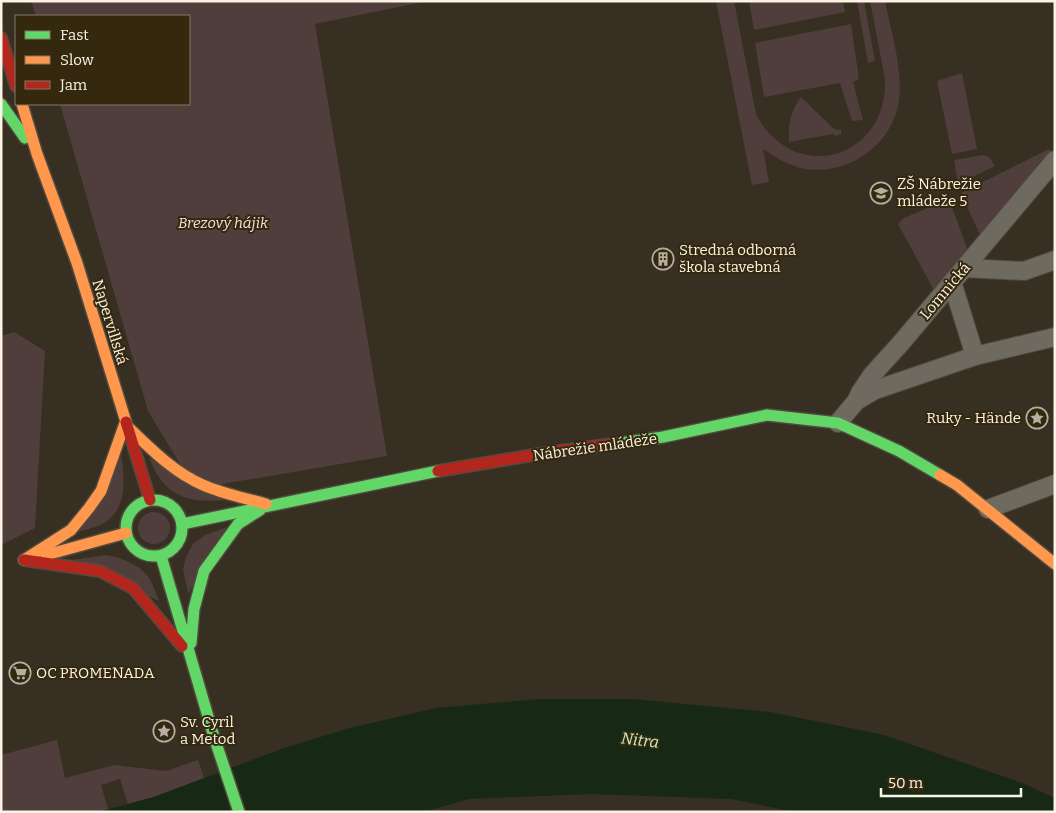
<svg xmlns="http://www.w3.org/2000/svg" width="1056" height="813" viewBox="0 0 1056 813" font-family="Bitter,serif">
<rect width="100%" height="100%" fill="#372f21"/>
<g fill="#4f3e3b">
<path d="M 31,1 L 428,1 L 315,24 L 387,456 L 199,488 L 225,500 C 186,504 163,495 149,457 L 194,487 L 148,411 L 60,104 L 189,104 L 189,16 L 36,16 Z"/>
<path d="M 716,1 L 734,1 L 756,114 C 793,186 888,160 885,79 L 870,1 L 885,1 C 891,31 903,69 899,100 C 893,147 843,180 797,167 C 784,163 774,156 763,149 L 769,182 L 752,185 Z"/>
<polygon points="749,1 843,1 845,12 754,30"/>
<polygon points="857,1 864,1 875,61 868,63"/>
<polygon points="851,24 859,79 853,82 863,120 852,121 840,83 764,97 755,43"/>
<polygon points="962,73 977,149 952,154 937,81"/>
<path d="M 801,97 L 834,129 L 841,130 L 841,134 L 836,136 L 833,134 L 789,142 C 788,124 790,112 801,97 Z"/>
<polygon points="1049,149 1053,153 984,234 980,235 961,193"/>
<polygon points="983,155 989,157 995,166 958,184 954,160"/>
<polygon points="949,199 968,251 935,292 898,224 904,218"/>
<polygon points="14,332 45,351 35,528 1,545 1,336"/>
<path d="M 120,447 C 124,474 131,510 100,525 C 93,528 85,530 77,532 Z"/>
<circle cx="154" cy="528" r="16"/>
<polygon points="228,527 188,594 183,569 186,557 193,544 205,535"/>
<path d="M 106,555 C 120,557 141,565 149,578 C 153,584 156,594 159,601 L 72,560 Z"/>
<polygon points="57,740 65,778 114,765 166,771 198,760 204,778 154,797 128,804 120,779 101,785 108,809 98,812 1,812 1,755"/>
</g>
<polygon fill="#172915" points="539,699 633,699 770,712 884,735 1022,783 1055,798 1055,812 794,812 732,799 589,794 469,799 423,812 98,812 154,797 284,748 350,728 436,708"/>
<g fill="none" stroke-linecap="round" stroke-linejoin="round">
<g stroke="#514b3f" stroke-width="20">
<g id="street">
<polyline points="964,268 1024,271 1055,260"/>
<polyline points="952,282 975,356"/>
<polyline points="858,400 875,390 975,356 1055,337"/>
<polyline points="838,423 857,400 860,393 872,375 901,343 1055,160"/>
<polyline points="988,509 1055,484"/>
</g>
</g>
<g stroke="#514b3f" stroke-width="14">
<g id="fast">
<polyline points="1,104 25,138"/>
<polyline points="614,444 663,437 767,415 838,423 899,451 940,475"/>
<circle cx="154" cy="528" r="28"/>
<polyline points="182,524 438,471"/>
<polyline points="161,556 214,737 239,812"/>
<polyline points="191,643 194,609 204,571 238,524 260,510"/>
</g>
</g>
<g stroke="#514b3f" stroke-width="14">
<g id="slow">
<polyline points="22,104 37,154 77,263 126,422"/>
<path d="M 127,426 C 150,448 173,472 203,485 C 223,494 245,498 266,504"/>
<polyline points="940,475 957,485 1055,564"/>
<polyline points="46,555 126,533"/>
<polyline points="24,560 71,530 89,508 101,491 125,423"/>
</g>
</g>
<g stroke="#514b3f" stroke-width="14">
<g id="jam">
<polyline points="1,38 16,86"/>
<polyline points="126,422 150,500"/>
<polyline points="438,471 545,453 614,444"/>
<polyline points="24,560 100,571 133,588 182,646"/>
</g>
</g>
<use href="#street" stroke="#6f6a5f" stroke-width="18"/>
<use href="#fast" stroke="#63d668" stroke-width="11"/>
<use href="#slow" stroke="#ff974d" stroke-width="11"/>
<use href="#jam" stroke="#b3261e" stroke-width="11"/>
</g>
<defs>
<g id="school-ring" transform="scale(1.125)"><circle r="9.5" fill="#34280f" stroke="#b6aea0" stroke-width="1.5"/><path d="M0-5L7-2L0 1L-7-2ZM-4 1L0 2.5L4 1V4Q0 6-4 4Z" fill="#b6aea0"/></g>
<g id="building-ring" transform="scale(1.125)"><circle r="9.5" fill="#34280f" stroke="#b6aea0" stroke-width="1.5"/><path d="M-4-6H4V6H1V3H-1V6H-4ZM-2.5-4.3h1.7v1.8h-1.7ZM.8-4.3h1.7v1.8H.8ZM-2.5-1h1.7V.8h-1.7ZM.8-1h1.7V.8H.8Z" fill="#b6aea0"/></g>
<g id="sight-ring" transform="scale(1.125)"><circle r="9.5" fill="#34280f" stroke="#b6aea0" stroke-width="1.5"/><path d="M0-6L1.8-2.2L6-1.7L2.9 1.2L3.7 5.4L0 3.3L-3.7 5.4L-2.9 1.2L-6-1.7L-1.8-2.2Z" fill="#b6aea0"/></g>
<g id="supermarket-ring" transform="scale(1.125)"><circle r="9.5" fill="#34280f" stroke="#b6aea0" stroke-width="1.5"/><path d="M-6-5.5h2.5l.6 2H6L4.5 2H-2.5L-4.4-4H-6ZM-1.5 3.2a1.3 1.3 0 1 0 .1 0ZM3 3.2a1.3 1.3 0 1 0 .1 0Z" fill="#b6aea0"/></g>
</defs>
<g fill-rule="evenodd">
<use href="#school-ring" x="881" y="193"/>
<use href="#building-ring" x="663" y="259"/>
<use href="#sight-ring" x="1037" y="418"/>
<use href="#supermarket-ring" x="20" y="673"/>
<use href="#sight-ring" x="164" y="731"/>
</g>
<g text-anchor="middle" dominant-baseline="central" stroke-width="4" stroke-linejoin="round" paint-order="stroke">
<g font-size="15" fill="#fbf3e4" stroke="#34280f" text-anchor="start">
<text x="897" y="184">ZŠ Nábrežie<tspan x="897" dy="17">mládeže 5</tspan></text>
<text x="679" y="250">Stredná odborná<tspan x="679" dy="17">škola stavebná</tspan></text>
<text x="1021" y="418" text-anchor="end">Ruky - Hände</text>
<text x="36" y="673">OC PROMENADA</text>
<text x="180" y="722">Sv. Cyril<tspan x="180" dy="17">a Metod</tspan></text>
</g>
<g font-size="15" font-style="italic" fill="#f8dddc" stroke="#34280f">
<text x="223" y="223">Brezový hájik</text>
</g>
<g font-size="15" fill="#fbf3e4" stroke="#34280f">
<text transform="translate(945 291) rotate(-50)">Lomnická</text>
<text transform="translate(110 322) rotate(73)">Napervillská</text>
<text transform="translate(595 447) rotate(-8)">Nábrežie mládeže</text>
</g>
<g font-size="16" font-style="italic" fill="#c5f1c5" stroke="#34280f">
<text transform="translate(640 740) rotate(7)">Nitra</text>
</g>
</g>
<rect width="1056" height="813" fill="none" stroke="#fbf3e4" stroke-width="5"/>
<rect x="15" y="15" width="175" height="90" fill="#34280f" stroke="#847964"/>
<rect x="25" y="31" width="25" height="8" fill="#63d668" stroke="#847964"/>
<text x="60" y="40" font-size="15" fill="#fbf3e4">Fast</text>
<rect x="25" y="56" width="25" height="8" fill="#ff974d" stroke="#847964"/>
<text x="60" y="65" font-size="15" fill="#fbf3e4">Slow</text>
<rect x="25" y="81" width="25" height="8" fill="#b3261e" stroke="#847964"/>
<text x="60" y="90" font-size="15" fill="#fbf3e4">Jam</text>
<path d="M881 788v8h140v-8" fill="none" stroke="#fbf3e4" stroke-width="2.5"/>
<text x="888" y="788" font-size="15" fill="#fbf3e4" stroke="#34280f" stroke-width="4" paint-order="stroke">50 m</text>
</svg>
